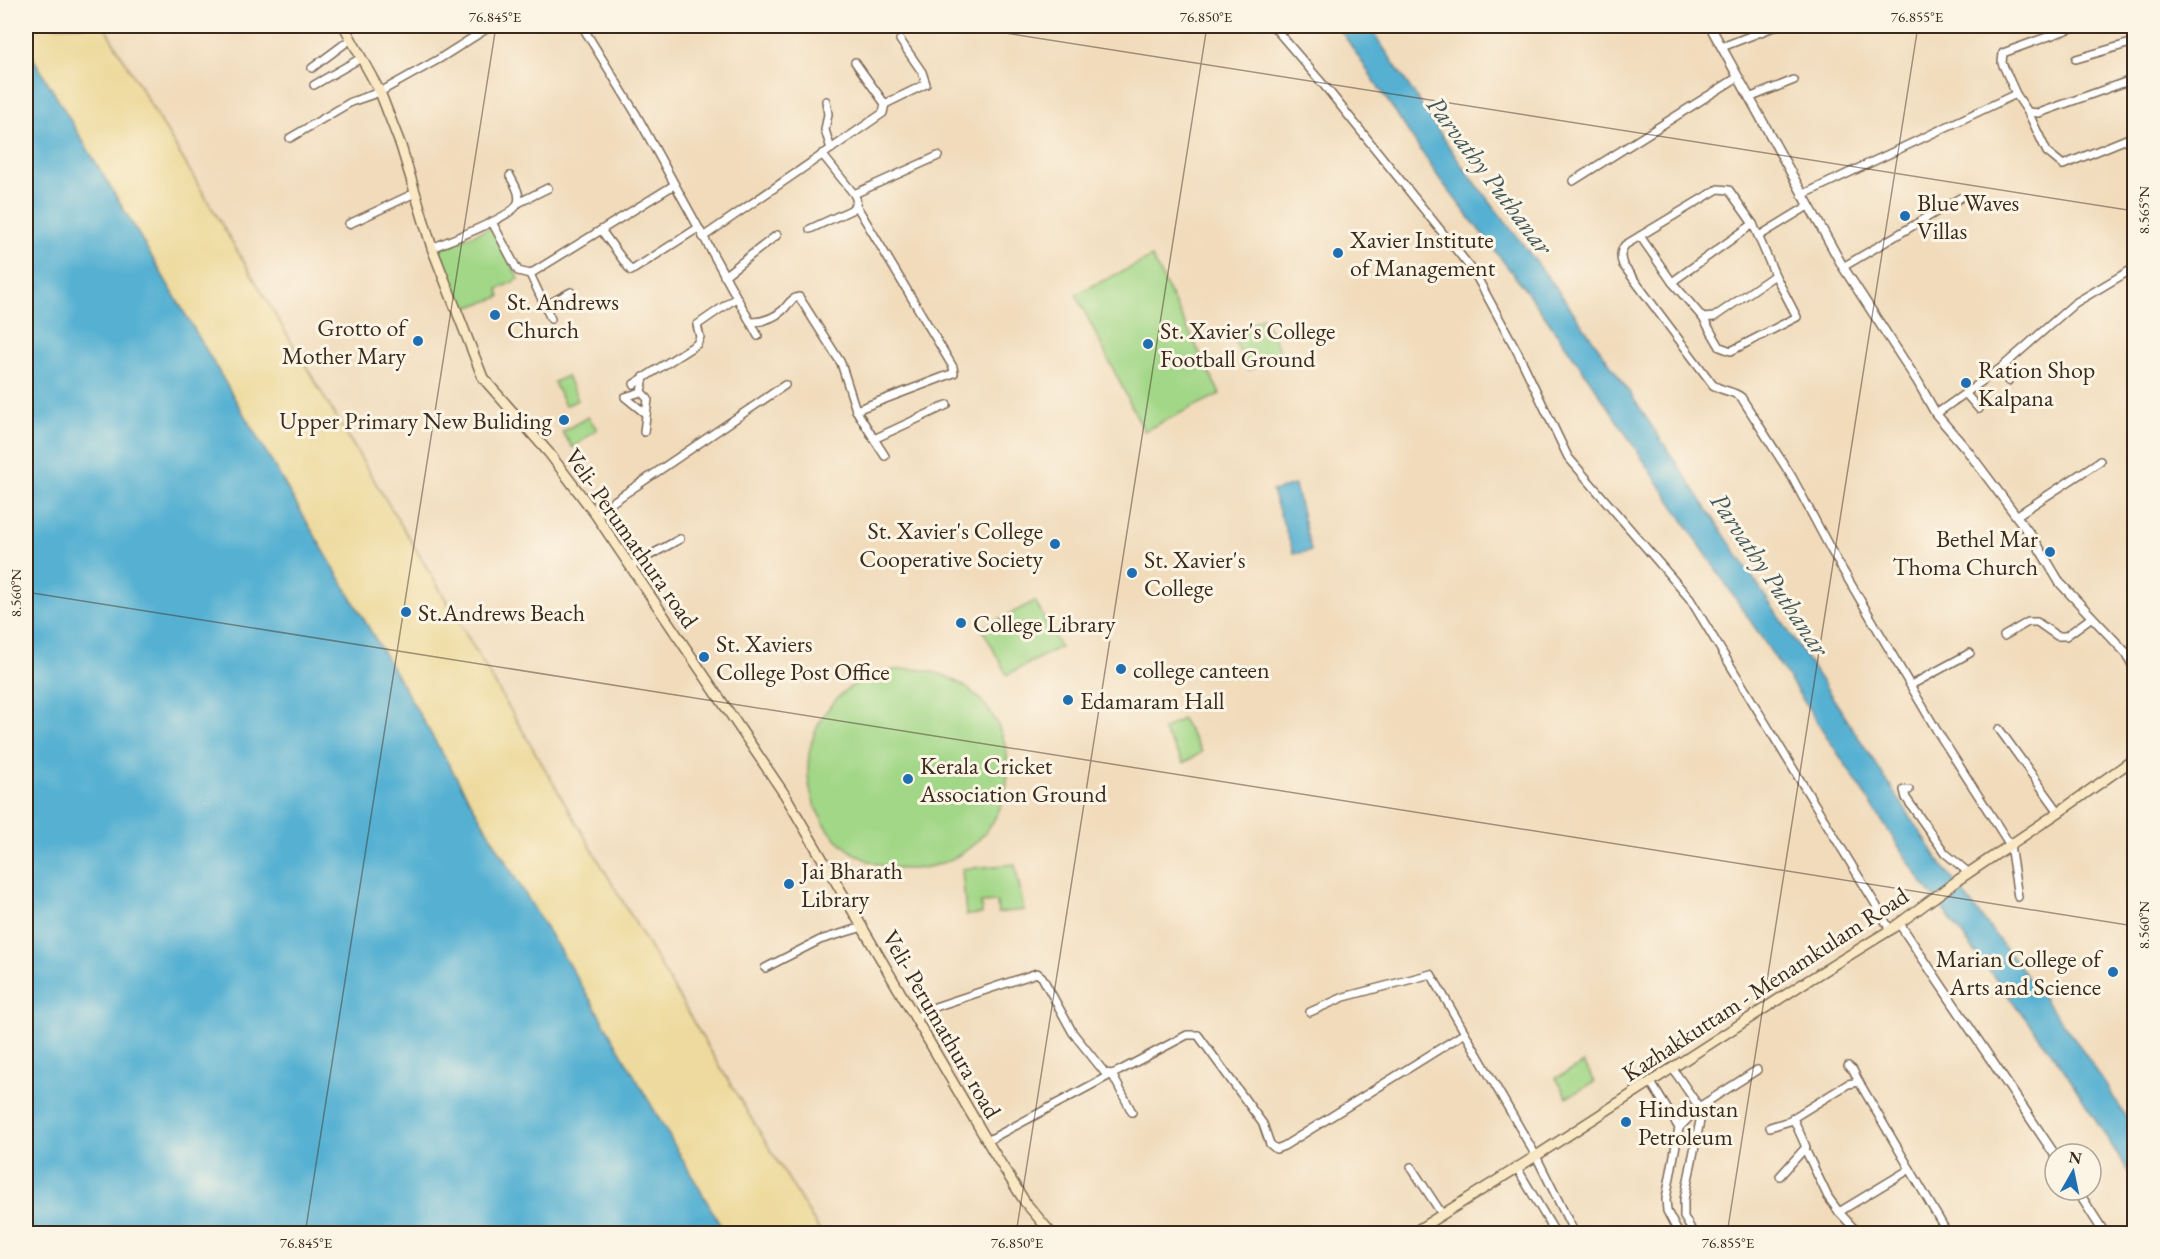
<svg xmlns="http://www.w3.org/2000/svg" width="2160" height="1259" viewBox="0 0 2160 1259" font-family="'EB Garamond',serif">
<rect width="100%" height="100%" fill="#fcf5e5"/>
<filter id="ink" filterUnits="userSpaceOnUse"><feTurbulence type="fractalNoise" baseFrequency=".0167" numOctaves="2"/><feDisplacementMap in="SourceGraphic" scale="12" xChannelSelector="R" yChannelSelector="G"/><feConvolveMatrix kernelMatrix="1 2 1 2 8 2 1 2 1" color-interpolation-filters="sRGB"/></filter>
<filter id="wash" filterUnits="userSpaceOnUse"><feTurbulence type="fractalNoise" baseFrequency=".008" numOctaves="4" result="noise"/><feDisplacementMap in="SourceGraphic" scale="24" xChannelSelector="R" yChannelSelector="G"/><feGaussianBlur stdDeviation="1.35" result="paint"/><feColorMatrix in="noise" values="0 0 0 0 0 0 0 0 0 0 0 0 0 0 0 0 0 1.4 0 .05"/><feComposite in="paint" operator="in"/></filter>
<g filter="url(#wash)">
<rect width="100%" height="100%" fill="#f1dbbb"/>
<g fill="#a2d787" stroke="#6e8052" stroke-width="1.5">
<polygon points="489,228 495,232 519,279 498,289 500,297 463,309 439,249"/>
<polygon points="1152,257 1220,394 1144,431 1076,294"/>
<polygon points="1263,317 1281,353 1249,370 1231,334"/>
<polygon points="567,376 578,400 565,406 554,382"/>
<polygon points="588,417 597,429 573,448 562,432"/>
<polygon points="1035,601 1060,647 1007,675 982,628"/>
<circle cx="908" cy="769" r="100"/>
<polygon points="1182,719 1202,752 1184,763 1163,730"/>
<polygon points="1015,864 1024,910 998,913 997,902 981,903 982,914 966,915 962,869"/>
<polygon points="1584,1063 1595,1082 1567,1097 1556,1078"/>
</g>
<polygon fill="#eeda9e" stroke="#94825e" stroke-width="1.5" points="26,26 104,26 339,422 429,571 708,1047 821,1233 725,1233 594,1006 517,881 133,225 26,46"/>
<g fill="#54b0d2" stroke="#486d78" stroke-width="1.5">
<polygon points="1335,26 1369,26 1460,163 1557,289 1615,371 1827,689 1941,864 2085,1053 2134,1129 2134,1181 2063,1068 1920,879 1805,703 1594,386 1536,304 1439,178 1344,35"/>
<polygon points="26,46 133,225 517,881 594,1006 725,1233 26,1233"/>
<polygon points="1295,485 1311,551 1294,554 1272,491"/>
</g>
</g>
<g filter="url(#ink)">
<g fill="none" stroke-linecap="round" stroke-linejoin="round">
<g stroke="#7b6855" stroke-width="10">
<g id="minor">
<polyline points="582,26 636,114 758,336"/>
<polyline points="1273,26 1328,90 1474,272 1518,353 1568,457 1690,599 1876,905 1890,930"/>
<polyline points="1722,47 1776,26"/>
<polyline points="2076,59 2134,42"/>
<polyline points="312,68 351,39"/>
<polyline points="314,85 361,58"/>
<polyline points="2016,94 2002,63 2003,53 2077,26"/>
<polyline points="1749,98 1794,80"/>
<polyline points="826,101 828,114 825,130 831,149"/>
<polyline points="885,104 926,84 922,72 900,40"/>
<polyline points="2028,112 2047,152 2063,165 2134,136"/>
<polyline points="290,138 351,102 380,92 439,59 491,26"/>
<polyline points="1573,181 1738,77"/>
<polyline points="854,194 938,156"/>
<polyline points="1802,195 2016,94 2028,112 2039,113 2134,79"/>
<polyline points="518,203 548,188"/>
<polyline points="492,222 518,271 530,274 674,185"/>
<polyline points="349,224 415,193"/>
<path d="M 810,229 L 851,210 C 857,204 858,201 854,194 L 822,154"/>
<polyline points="601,230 631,271 698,228"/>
<polyline points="1640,236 1672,282 1703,318 1714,317 1775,275"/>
<polyline points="1759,236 1808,206"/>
<polyline points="703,237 883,113 885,104 855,62"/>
<path d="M 432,248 C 447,241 514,217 518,203 C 521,193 514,184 510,176"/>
<polyline points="1843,267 1960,198"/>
<polyline points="530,274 551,319"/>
<polyline points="724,276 777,235"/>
<polyline points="1672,282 1753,224"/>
<polyline points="545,306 571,292"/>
<path d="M 1703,318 L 1720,347 L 1731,351 L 1797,317 L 1775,275 L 1753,224 L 1729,190 L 1718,189 L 1625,245 C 1620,252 1620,257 1623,265 L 1713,385 C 1722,391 1733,391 1741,397 L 1792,477 L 1831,550 L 1937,731 L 2010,845 L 2018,897"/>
<path d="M 750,322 C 763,322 773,319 783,310 C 789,304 790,299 799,297 L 841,363 L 856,410 L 874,439 L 947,405"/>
<polyline points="2001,368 2008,381"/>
<polyline points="634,384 697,344 700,337 697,325 736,298"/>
<polyline points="641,392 625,397 646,414"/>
<polyline points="1965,393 1979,409"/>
<polyline points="856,410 954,373 953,367 856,205"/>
<polyline points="1936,414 2001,368 2075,303 2134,268"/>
<polyline points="644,432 648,399 641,392 644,377"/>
<polyline points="874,439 885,456"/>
<polyline points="595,514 785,385"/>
<polyline points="2016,516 2100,461"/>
<polyline points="630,566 680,539"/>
<polyline points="2004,636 2028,622 2037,622 2057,636 2066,636 2092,617"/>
<polyline points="1911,685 1970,653"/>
<polyline points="1999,729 2059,812"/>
<polyline points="1909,790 1904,790 1906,798 1945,853 1969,873"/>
<polyline points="765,968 820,940 863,927"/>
<polyline points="1310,1012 1344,997 1431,974 1536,1156 1575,1234"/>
<polyline points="917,1017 935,1007 1037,973 1042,977 1073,1033 1105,1073 1112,1074 1119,1071 1187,1035 1198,1035 1263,1124 1270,1144 1276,1149 1284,1146 1465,1033"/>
<polyline points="1848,1066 1853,1070 1859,1082"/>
<polyline points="1673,1069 1699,1107 1700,1121 1684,1200 1684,1217 1694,1234"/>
<polyline points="1650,1081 1679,1128 1666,1199 1667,1211 1679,1234"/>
<polyline points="1770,1127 1793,1120"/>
<polyline points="1679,1128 1699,1107 1757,1070"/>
<polyline points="987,1141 1112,1074 1132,1112"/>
<polyline points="1805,1149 1828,1197 1839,1212 1910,1169"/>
<polyline points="1411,1167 1442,1214"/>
<polyline points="1517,1168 1556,1234"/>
<polyline points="1780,1176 1806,1147 1793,1118 1848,1084 1859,1082 1948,1234"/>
<polyline points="1839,1212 1859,1234"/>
<polyline points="1776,1234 1778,1232"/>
</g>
</g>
<g stroke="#7b6855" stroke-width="11">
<g id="tertiary">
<polyline points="1710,26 1843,267 1918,382 1936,414 1967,450 2035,541 2060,583 2127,654 2134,668"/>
<polyline points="1899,923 2055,1155"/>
<polyline points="2077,1190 2105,1234"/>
</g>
</g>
<g stroke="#7b6855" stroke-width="12">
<g id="secondary">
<polyline points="344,26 380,92 401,146 432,248 483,378 549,453 595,514 785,795 993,1151 1025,1202 1052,1234"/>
<polyline points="1411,1234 1536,1156 1804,983 1890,930 1958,880 2059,812 2134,759"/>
</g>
</g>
<use href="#minor" stroke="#fff" stroke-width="7"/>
<use href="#tertiary" stroke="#fff" stroke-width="8"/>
<use href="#secondary" stroke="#fae7c3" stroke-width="9"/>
</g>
</g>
<path fill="none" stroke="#3b2a1e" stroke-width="1.5" stroke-opacity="0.45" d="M 961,26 L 2134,211M 26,592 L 2134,926M 305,1234 L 496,26M 1016,1234 L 1207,26M 1727,1234 L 1918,26"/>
<g fill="#1f6fb2" stroke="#fcf5e5" stroke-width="2">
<circle cx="1905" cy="216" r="6"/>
<circle cx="1338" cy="253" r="6"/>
<circle cx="495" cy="315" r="6"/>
<circle cx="418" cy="341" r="6"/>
<circle cx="1148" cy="344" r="6"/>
<circle cx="1966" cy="383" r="6"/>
<circle cx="564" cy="420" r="6"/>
<circle cx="1055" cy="544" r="6"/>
<circle cx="2050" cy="552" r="6"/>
<circle cx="1132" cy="573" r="6"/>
<circle cx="406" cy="612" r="6"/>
<circle cx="961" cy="623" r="6"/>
<circle cx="704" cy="657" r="6"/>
<circle cx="1121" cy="669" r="6"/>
<circle cx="1068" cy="700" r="6"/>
<circle cx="908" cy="779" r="6"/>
<circle cx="789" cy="884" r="6"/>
<circle cx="2113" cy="972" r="6"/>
<circle cx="1626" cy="1122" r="6"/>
</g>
<g text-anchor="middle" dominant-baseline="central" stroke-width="6" stroke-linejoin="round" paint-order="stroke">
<g font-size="24" fill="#3b2a1e" stroke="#fcf5e5" text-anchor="start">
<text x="1917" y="202">Blue Waves<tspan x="1917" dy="28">Villas</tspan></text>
<text x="1350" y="239">Xavier Institute<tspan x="1350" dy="28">of Management</tspan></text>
<text x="507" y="301">St. Andrews<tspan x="507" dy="28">Church</tspan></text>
<text x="406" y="327" text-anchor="end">Grotto of<tspan x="406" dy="28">Mother Mary</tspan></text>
<text x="1160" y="330">St. Xavier's College<tspan x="1160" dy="28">Football Ground</tspan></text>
<text x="1978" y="369">Ration Shop<tspan x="1978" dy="28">Kalpana</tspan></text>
<text x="552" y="420" text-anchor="end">Upper Primary New Buliding</text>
<text x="1043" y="530" text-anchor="end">St. Xavier's College<tspan x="1043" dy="28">Cooperative Society</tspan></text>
<text x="2038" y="538" text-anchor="end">Bethel Mar<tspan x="2038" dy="28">Thoma Church</tspan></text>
<text x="1144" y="559">St. Xavier's<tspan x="1144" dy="28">College</tspan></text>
<text x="418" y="612">St.Andrews Beach</text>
<text x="973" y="623">College Library</text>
<text x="716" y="643">St. Xaviers<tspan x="716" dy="28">College Post Office</tspan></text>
<text x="1133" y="669">college canteen</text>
<text x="1080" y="700">Edamaram Hall</text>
<text x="920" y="765">Kerala Cricket<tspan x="920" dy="28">Association Ground</tspan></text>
<text x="801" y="870">Jai Bharath<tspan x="801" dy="28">Library</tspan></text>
<text x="2101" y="958" text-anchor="end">Marian College of<tspan x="2101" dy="28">Arts and Science</tspan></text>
<text x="1638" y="1108">Hindustan<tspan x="1638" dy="28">Petroleum</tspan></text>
</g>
<g font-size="24" fill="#3b2a1e" stroke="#fcf5e5">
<text transform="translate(632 538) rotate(55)">Veli- Perumathura road</text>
<text transform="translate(1765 984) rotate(-33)">Kazhakkuttam - Menamkulam Road</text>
<text transform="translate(942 1024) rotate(60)">Veli- Perumathura road</text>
</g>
<g font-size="26" font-style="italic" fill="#44595d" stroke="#fcf5e5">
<text transform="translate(1490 175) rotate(53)">Parvathy Puthanar</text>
<text transform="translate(1770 574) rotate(56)">Parvathy Puthanar</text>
</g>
</g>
<rect width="2160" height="1259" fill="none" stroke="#fcf5e5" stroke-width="66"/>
<g transform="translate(2073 1172) rotate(9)"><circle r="28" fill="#fcf5e5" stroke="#afa495" stroke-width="1.5"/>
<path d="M0-4.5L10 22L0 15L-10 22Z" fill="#1f6fb2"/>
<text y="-9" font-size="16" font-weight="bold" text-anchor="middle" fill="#3b2a1e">N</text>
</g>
<rect x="33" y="33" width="2094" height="1193" fill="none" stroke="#3b2a1e" stroke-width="2"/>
<g font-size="15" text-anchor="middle" fill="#3b2a1e">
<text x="495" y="22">76.845°E</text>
<text x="1206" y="22">76.850°E</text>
<text x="1917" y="22">76.855°E</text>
<text transform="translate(2144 210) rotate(-90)" y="5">8.565°N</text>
<text transform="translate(16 593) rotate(-90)" y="5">8.560°N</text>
<text transform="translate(2144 925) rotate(-90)" y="5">8.560°N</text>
<text x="306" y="1248">76.845°E</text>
<text x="1017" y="1248">76.850°E</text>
<text x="1728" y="1248">76.855°E</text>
</g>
</svg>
